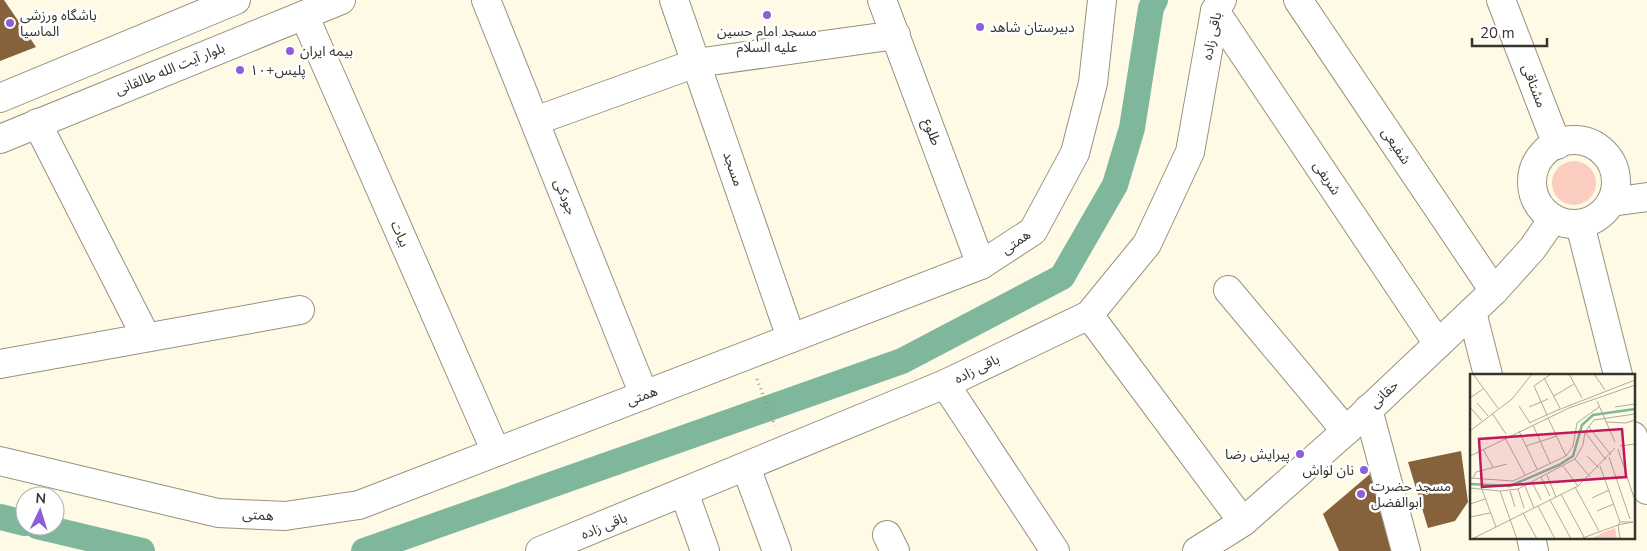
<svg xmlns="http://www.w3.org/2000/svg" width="1647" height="551" viewBox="0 0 1647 551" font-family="'Nunito Sans','Noto Sans Arabic',sans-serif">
<rect width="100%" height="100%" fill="#fefae5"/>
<circle fill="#fbccc0" cx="1574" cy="183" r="22"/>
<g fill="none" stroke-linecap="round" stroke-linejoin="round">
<g stroke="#7fb79d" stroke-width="26">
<polyline points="0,517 25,523"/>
<polyline points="37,526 142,551"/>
<polyline points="364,551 902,361 1062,277 1115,185 1132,128 1151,8 1155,0"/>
</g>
</g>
<g fill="#85613c">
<polygon points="0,0 4,0 36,47 0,61"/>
<polygon points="1461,451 1468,502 1455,521 1428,528 1408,462"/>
<polygon points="1370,474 1391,551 1339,551 1323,514"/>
</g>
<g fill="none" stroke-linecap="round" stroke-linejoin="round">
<g stroke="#95927f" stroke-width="30">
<g id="minor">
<polyline points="486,0 644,395"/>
<polyline points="674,0 791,338"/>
<polyline points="882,0 981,265"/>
<polyline points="1298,0 1494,291"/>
<polyline points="1501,0 1557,145"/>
<polyline points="1215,11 1438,344"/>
<polyline points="304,15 496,452"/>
<polyline points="535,121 696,63 896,35"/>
<polyline points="37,123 146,337"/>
<circle cx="1574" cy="182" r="42"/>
<polyline points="1611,202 1647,197"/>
<polyline points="1580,224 1618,375"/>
<polyline points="1228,290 1346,431"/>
<polyline points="1472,312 1488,375"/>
<polyline points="1089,315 1243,522"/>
<polyline points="0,364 300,310"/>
<polyline points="945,384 1055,551"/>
<polyline points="1368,409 1406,551"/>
<polyline points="1633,436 1647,490"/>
<polyline points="0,461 218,513 285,516 359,505 981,265 1033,231 1075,153 1093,83 1102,0"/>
<polyline points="746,467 777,551"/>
<polyline points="684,492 705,551"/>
<polyline points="887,535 895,551"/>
<polyline points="1531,537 1534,551"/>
<polyline points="540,551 945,384 1089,315 1147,244 1190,152 1215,11 1222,0"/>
<polyline points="1197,551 1243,522 1346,431 1494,291 1532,249 1553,219"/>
</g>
</g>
<g stroke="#95927f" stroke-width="30">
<g id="major">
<polyline points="0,98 236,0"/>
<polyline points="0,139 341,0"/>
</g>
</g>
<polyline stroke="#9a9889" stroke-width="3" stroke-dasharray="1 4" stroke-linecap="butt" points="757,379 775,426"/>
<use href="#minor" stroke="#fff" stroke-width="28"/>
<use href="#major" stroke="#fff" stroke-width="28"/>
</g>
<g fill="#8c5fd9" stroke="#fff" stroke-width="2">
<circle cx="767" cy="15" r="5"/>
<circle cx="10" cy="23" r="5"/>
<circle cx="980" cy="27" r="5"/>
<circle cx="290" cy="51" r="5"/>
<circle cx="240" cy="70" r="5"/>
<circle cx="1300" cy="454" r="5"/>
<circle cx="1364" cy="470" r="5"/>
<circle cx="1361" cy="494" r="5"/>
</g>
<g text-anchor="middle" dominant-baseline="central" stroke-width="5" stroke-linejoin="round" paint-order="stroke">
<g font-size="14" fill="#36352d" stroke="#fff" text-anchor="start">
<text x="20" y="15">باشگاه ورزشی<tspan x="20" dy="16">الماسیا</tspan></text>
<text x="990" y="27">دبیرستان شاهد</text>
<text x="767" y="31" text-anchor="middle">مسجد امام حسین<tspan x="767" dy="16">علیه السلام</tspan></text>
<text x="300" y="51">بیمه ایران</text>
<text x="250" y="70">پلیس+۱۰</text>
<text x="1290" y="454" text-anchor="end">پیرایش رضا</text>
<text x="1354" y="470" text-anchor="end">نان لواش</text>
<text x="1371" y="486">مسجد حضرت<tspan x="1371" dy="16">ابوالفضل</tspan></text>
</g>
<g font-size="14" fill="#36352d" stroke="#fff">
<text transform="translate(1212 36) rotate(-78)">باقی زاده</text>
<text transform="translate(170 69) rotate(-22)">بلوار آیت الله طالقانی</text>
<text transform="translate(1534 86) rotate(69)">مشتاقی</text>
<text transform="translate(932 132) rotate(70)">طلوع</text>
<text transform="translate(1396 146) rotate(56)">شفیعی</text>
<text transform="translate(733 169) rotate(71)">مسجد</text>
<text transform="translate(1327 178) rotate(56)">شریفی</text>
<text transform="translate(565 197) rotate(68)">جودکی</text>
<text transform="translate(400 234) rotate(66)">بیات</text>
<text transform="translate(1016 242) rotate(-35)">همتی</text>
<text transform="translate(977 369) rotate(-26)">باقی زاده</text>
<text transform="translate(1384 394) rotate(-43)">حقانی</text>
<text transform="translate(642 396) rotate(-21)">همتی</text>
<text transform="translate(258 515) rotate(3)">همتی</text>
<text transform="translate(604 526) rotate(-22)">باقی زاده</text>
</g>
</g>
<g transform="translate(1470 374)">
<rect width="165" height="165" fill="#fefae5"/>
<path d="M 145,154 L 147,165 L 121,165 L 134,158 Z" fill="#fbccc0"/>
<path fill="none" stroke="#7fb79d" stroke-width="2.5" d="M 0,110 L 40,112 L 89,91 L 103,82 L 112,51 L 123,41 L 165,35"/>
<path fill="none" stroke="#aeab9b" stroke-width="1" d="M 3,0 L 28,34M 99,0 L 112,24M 124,0 L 135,16M 74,4 L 90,34M 84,22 L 104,10M 0,24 L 13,15M 127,27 L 145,68M 7,29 L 18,42M 49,32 L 60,49M 0,33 L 12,47M 59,33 L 78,25M 145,33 L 165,30M 88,36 L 165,6M 22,39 L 36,60M 77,41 L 64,12 L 81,0M 78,44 L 96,82M 136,48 L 156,49 L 165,46M 59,49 L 90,35M 63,51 L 80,89M 118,52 L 141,81M 0,57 L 42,25 L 62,0M 49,57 L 67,95M 115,58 L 136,86M 35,64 L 55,101M 56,72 L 87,62M 150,72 L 165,70M 13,75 L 23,93M 148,75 L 165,127M 0,82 L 99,34 L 165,11M 117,82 L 129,94M 139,83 L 160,145M 105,85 L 120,103M 93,92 L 108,112M 130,92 L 150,148 L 148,151 L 163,148 L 150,148M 77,101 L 86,123M 71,103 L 80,122M 0,104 L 43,107 L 96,82 L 103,72 L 107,49 L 129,33M 3,104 L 6,98 L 37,90M 62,108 L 71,126M 55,112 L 64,134M 11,113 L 26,153M 105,113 L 129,157M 0,114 L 30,117 L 48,115 L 105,85 L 113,71 L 115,58 L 124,46 L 165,40M 48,115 L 54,134M 30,117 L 47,165M 40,117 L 45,133M 91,120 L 114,163M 122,124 L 139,116M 80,126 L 101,165M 0,130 L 15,125M 68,132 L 85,165M 127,137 L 144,130M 53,139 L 67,165M 0,143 L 20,139M 2,165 L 108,112 L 145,74M 110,165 L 148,151 L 150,165"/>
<path fill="#c2185b" fill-opacity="0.15" stroke="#c2185b" stroke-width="2.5" d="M 152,55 L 156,103 L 12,113 L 9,65 Z"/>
<rect width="165" height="165" fill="none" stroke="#36352d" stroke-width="2.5"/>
</g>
<g transform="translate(40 511) rotate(4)"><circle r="24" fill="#ffffff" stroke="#afaeab"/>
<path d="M0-4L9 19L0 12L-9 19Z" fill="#8c5fd9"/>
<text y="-8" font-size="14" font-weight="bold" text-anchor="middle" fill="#36352d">N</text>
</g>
<path d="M1472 38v8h75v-8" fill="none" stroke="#36352d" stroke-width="2.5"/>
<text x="1480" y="38" font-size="15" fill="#36352d" stroke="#ffffff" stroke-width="4" paint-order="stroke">20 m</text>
</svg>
